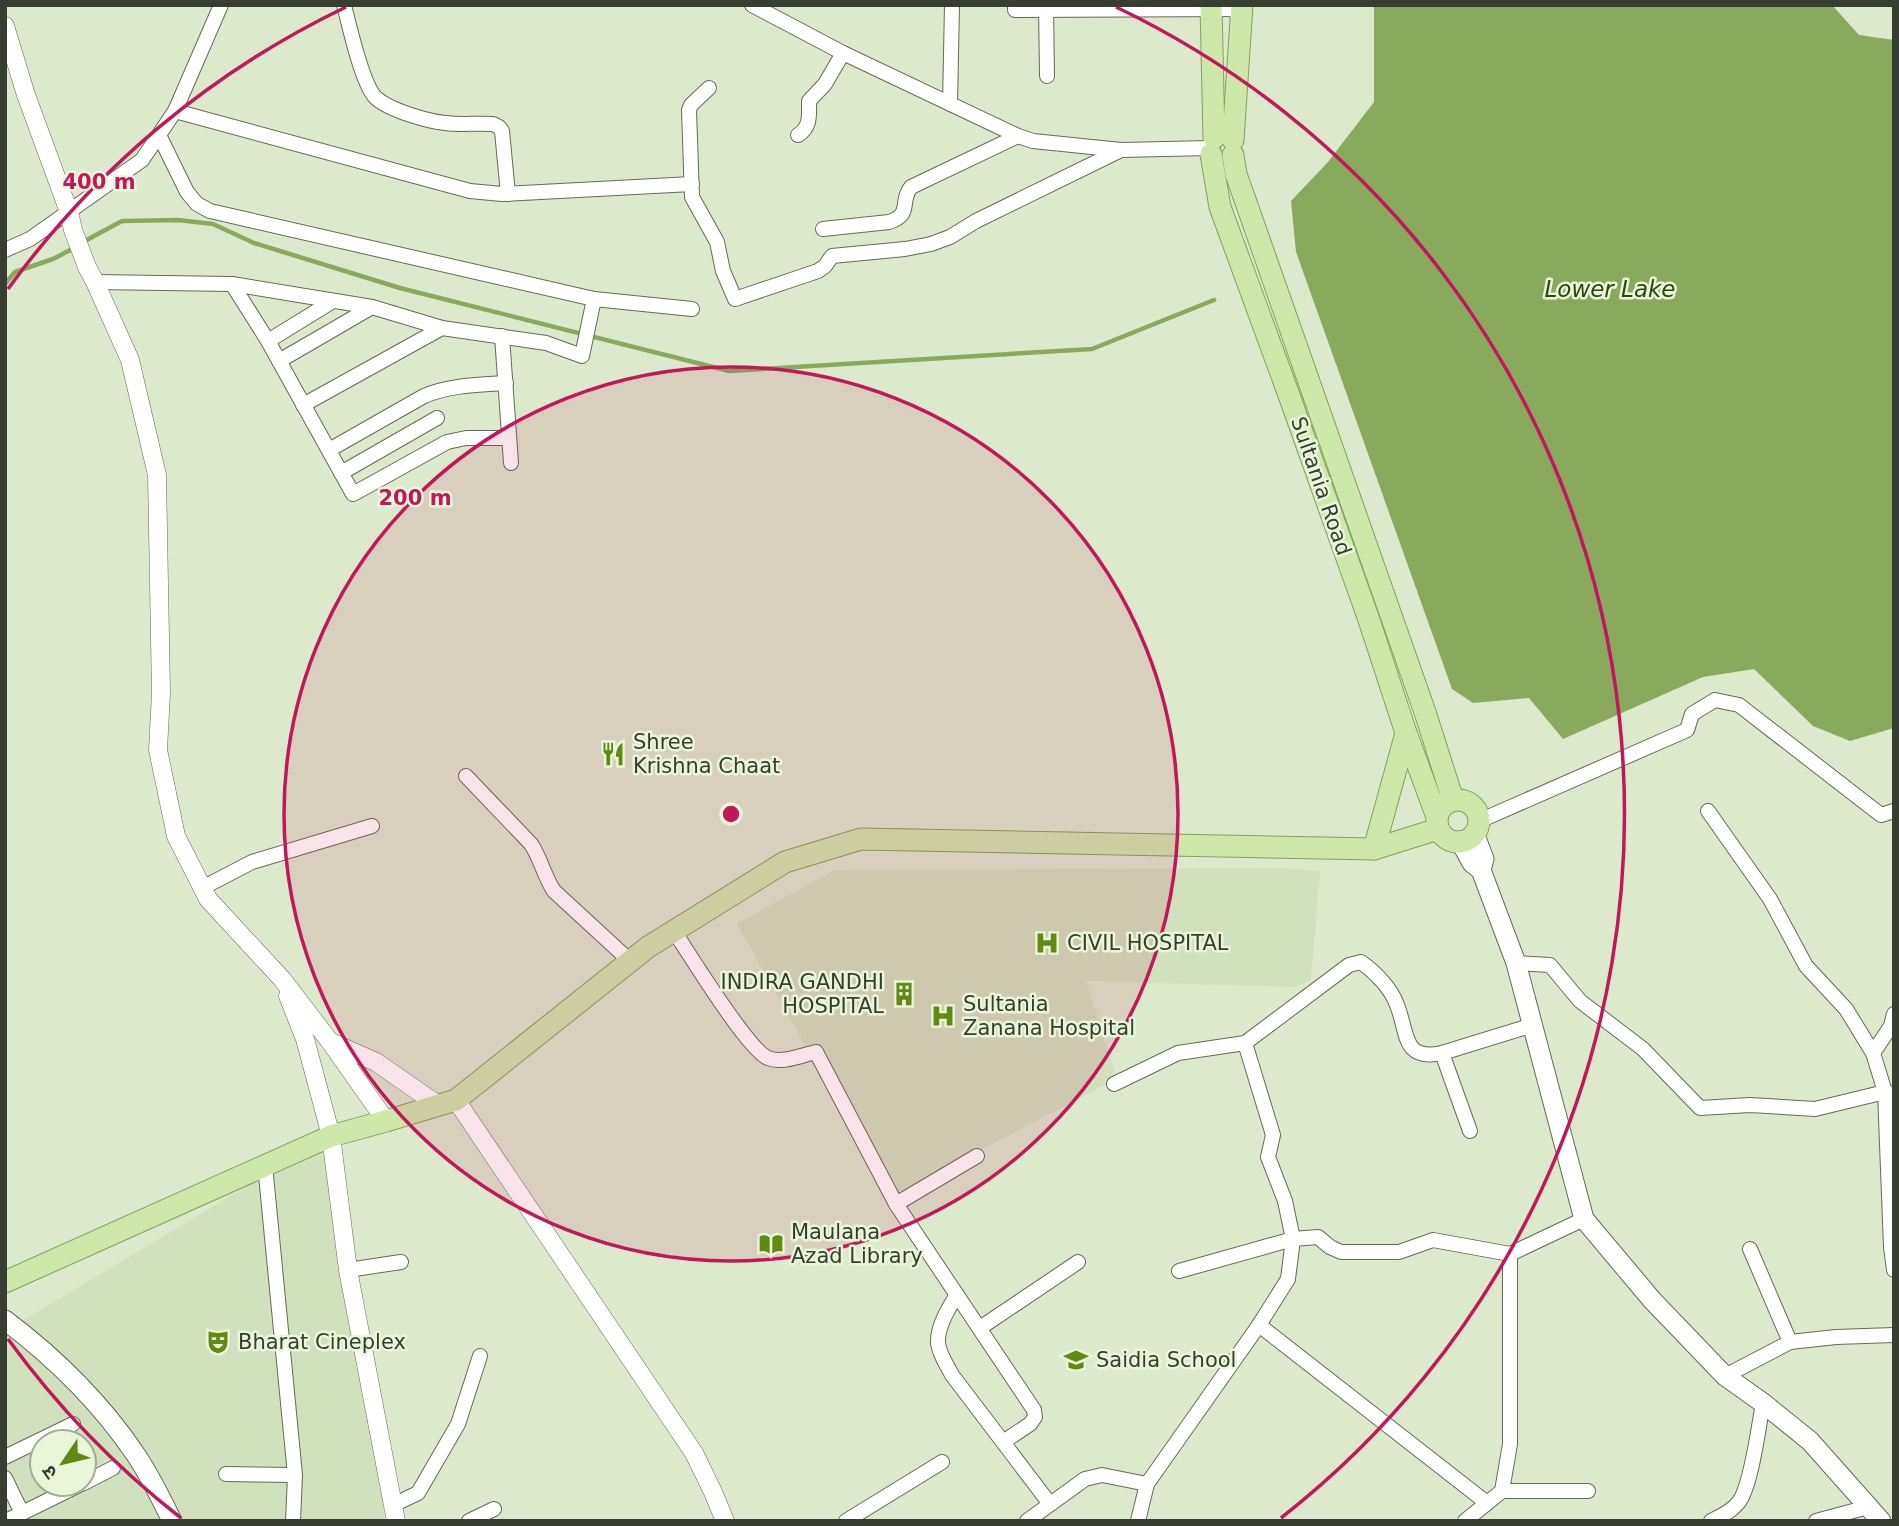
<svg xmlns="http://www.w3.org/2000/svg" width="1899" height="1526" viewBox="0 0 1899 1526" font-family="'DejaVu Sans','Noto Sans Devanagari',sans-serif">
<rect width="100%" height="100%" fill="#dce9cd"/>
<g fill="#d1e1be" fill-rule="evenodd">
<polygon points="1281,868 1320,871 1311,980 1294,987 1086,981 1117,1079 890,1197 737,924 834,870"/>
<path d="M 334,1134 L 385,1521 L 5,1521 L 5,1331 ZM 42,1442 L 84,1442 L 84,1484 L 42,1484 Z"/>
</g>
<polygon fill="#89aa5d" points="1374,5 1832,5 1859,35 1894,40 1894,728 1850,741 1813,726 1754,669 1703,677 1563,739 1529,698 1473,703 1452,689 1296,252 1291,201 1328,162 1374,102"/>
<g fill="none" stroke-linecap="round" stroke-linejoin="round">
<g stroke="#89aa5d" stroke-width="4.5">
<polyline points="83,242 122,221 178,220 213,224 254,243 400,288 729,371 1092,349 1214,300"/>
<polyline points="5,284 15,272 53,259 76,247"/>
</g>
<g stroke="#626d55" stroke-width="16">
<g id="minor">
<path d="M 344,5 C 349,25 362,83 375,97 C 388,110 427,121 445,123 C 461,125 478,123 493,124 L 499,127 L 502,131 L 508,194"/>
<polyline points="752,5 843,53 1018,136 1033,141 1121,150 1210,148"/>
<polyline points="1015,5 1015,10 1242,9"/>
<polyline points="1046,5 1047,76"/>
<polyline points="709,88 691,105 689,110 692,197 717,242 723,271 735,299 818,271 825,266 832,256 905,249 931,244 950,237 976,221 1121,150"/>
<polyline points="950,104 952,5"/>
<polyline points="175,111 470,191 502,194 692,184"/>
<polyline points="159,135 187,192 197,204 210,211 594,299"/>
<path d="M 798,135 C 811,127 809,115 809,101 L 825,84 L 843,53"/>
<path d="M 823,229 L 889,222 C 913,214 899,202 911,187 L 1018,136"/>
<polyline points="5,250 30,239 142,160 175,111 221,5"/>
<polyline points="95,282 232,284 372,307 442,328 546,343 582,356 594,299 692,309"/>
<polyline points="232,284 268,341 353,494 447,442 466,438 509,438"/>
<polyline points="502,336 511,463"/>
<polyline points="268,341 333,301"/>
<polyline points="279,361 372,307"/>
<polyline points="303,405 442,328"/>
<path d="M 329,450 L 424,396 C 450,385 478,385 506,383"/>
<polyline points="341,473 437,418"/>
<path d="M 466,776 L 531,844 C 541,859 544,876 554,891 L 630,961"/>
<polyline points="1708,811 1770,899 1806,966 1846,1009 1873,1053"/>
<polyline points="1479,821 1687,730 1692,714 1715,700 1739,705 1881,815 1894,811"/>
<polyline points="202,888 252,862 372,826"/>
<path d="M 674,931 C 690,955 748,1050 768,1058 C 782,1064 802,1055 816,1052 L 896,1204 L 1034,1410 L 1035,1417 L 1030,1424 L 1003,1442"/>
<polyline points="1516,963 1550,965 1580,1001 1643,1049 1700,1108 1750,1105 1815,1109 1885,1092 1894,1095"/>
<polyline points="1894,1014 1891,1026 1873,1053 1885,1092 1891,1247 1894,1270"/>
<polyline points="1442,1053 1470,1131"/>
<path d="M 1114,1084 L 1178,1053 L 1245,1043 L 1349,965 L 1361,962 C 1375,972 1391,988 1397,1005 C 1408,1032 1402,1062 1442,1053 L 1533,1025"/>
<polyline points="265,1165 295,1475 293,1521"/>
<polyline points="896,1204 977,1156"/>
<polyline points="1750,1249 1790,1342"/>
<polyline points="348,1270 401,1262"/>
<polyline points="1179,1271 1293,1239 1318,1237 1330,1247 1341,1252 1399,1252 1433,1240 1510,1254"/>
<path d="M 957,1295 C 949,1307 937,1327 938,1343 C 939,1354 947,1365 952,1375 L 1050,1504"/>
<polyline points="1259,1325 1487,1503"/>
<polyline points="980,1328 1078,1262"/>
<polyline points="1725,1376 1790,1342 1836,1337 1894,1335"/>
<polyline points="5,1457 73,1424"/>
<polyline points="226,1474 295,1475"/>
<polyline points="5,1478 22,1513"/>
<polyline points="84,1483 113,1468"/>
<polyline points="1502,1491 1588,1491"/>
<polyline points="393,1505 418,1493 458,1424 480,1356"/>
<polyline points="6,1521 81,1484"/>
<polyline points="469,1521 494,1509"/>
<polyline points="846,1521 942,1462"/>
<polyline points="1027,1521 1085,1479 1102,1475 1147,1484"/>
<polyline points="1138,1521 1147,1484 1259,1325 1288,1279 1293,1239 1285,1201 1268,1157 1273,1135 1245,1043"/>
<polyline points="1465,1521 1502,1491 1510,1444 1510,1254 1584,1219"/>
<path d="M 1711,1521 C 1721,1516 1731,1512 1738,1503 C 1751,1489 1759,1424 1763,1403"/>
<polyline points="1816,1521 1868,1507"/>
</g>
</g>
<g stroke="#626d55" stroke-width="19">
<g id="tertiary">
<polyline points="5,26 26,95 69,212 73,230 87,267 95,282 130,360 157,475 161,693 158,750 176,836 208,899 282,979 331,1043 386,1121"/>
<polyline points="288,996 305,1039 331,1136 348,1270 396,1521"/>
<polyline points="333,1043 376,1062 438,1105"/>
<polyline points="456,1100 694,1453 713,1492 725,1521"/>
</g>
</g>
<g stroke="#626d55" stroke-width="21">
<g id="secondary">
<polyline points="1474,833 1484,859 1481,870 1516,963 1584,1219 1652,1300 1725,1376 1763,1403 1810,1441 1881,1521"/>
<polyline points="1460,841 1472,863 1481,870"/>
<path d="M 5,1320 C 54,1357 101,1403 136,1455 C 150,1476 161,1498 172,1521"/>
</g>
</g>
<g stroke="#83a25a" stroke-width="23">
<g id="primary">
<polyline points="1211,5 1214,138"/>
<polyline points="1233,140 1242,5"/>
<polyline points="1211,154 1220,207 1290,398 1369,620 1406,733 1437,817"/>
<polyline points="1233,155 1236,174 1425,712 1453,800"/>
<circle cx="1458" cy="821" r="21"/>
<polyline points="1374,849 1406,733"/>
<polyline points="5,1282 331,1136 386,1121 456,1100 648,947 785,862 861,839 1374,849 1438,829"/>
</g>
</g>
<use href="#minor" stroke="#fff" stroke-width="14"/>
<use href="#tertiary" stroke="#fff" stroke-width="18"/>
<use href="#secondary" stroke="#fff" stroke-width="19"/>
<use href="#primary" stroke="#cde8a9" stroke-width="21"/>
</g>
<circle cx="731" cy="814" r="447" fill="#c2185b" fill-opacity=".12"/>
<g fill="none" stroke="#c2185b" stroke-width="3.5">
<circle cx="731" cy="814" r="447"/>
<path d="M181 1518A894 894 0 0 1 8 1339M8 289A894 894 0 0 1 346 7M1116 7A894 894 0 0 1 1281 1518"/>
</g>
<defs>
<g id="restaurant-bare" transform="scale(1.89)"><path d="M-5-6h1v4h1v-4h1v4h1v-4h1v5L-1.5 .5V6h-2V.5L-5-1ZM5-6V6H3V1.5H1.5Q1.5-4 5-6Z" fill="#618914" stroke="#e9f6da" stroke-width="2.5" paint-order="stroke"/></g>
<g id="hospital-bare" transform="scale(1.89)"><path d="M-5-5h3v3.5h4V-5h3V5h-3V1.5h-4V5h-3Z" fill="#618914" stroke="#e9f6da" stroke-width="2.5" paint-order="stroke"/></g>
<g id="building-bare" transform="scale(1.89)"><path d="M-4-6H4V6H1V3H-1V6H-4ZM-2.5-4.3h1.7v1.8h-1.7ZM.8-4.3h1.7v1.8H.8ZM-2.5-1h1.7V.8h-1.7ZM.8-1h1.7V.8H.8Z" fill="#618914" stroke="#e9f6da" stroke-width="2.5" paint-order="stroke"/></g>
<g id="library-bare" transform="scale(1.89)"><path d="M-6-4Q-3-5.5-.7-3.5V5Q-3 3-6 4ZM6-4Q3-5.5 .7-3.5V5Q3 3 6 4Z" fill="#618914" stroke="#e9f6da" stroke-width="2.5" paint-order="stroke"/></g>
<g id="theatre-bare" transform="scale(1.89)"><path d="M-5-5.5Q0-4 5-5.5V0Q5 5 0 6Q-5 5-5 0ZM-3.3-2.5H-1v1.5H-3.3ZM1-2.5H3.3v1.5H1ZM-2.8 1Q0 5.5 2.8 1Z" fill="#618914" stroke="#e9f6da" stroke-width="2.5" paint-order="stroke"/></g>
<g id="school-bare" transform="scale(1.89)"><path d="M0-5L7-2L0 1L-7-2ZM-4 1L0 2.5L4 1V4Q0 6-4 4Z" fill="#618914" stroke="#e9f6da" stroke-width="2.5" paint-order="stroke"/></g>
</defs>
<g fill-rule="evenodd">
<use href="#restaurant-bare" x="613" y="754"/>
<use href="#hospital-bare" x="1047" y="943"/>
<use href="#building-bare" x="904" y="994"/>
<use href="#hospital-bare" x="943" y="1016"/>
<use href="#library-bare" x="771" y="1244"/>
<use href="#theatre-bare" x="218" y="1342"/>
<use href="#school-bare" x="1076" y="1360"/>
</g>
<g text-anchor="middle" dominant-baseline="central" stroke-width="5" stroke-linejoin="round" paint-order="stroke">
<g font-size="21" fill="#383d32" stroke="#e9f6da">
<text transform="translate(1321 486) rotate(71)">Sultania Road</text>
</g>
<g font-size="21" fill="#383d32" stroke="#e9f6da" text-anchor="start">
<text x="633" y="742">Shree<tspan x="633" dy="24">Krishna Chaat</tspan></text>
<text x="1067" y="943">CIVIL HOSPITAL</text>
<text x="884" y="982" text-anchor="end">INDIRA GANDHI<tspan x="884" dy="24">HOSPITAL</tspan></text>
<text x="963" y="1004">Sultania<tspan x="963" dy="24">Zanana Hospital</tspan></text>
<text x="791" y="1232">Maulana<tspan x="791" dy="24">Azad Library</tspan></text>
<text x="238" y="1342">Bharat Cineplex</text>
<text x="1096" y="1360">Saidia School</text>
</g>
<g font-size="23" font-style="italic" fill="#30450c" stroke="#e9f6da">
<text x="1610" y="289">Lower Lake</text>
</g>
</g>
<circle cx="731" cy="814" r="10" fill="#c2185b" stroke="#e9f6da" stroke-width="3.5"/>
<g font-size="21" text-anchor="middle" font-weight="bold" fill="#c2185b" stroke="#e9f6da" stroke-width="5" stroke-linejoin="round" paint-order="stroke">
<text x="99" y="189">400 m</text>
<text x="415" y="505">200 m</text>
</g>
<rect width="1899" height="1526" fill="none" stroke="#383d32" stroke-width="14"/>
<g transform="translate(63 1463) rotate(235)"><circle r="33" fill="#e9f6da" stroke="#a2ac97" stroke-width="2"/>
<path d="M0-5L12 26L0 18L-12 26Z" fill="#618914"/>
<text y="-10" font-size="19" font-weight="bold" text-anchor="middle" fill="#383d32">उ</text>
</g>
</svg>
